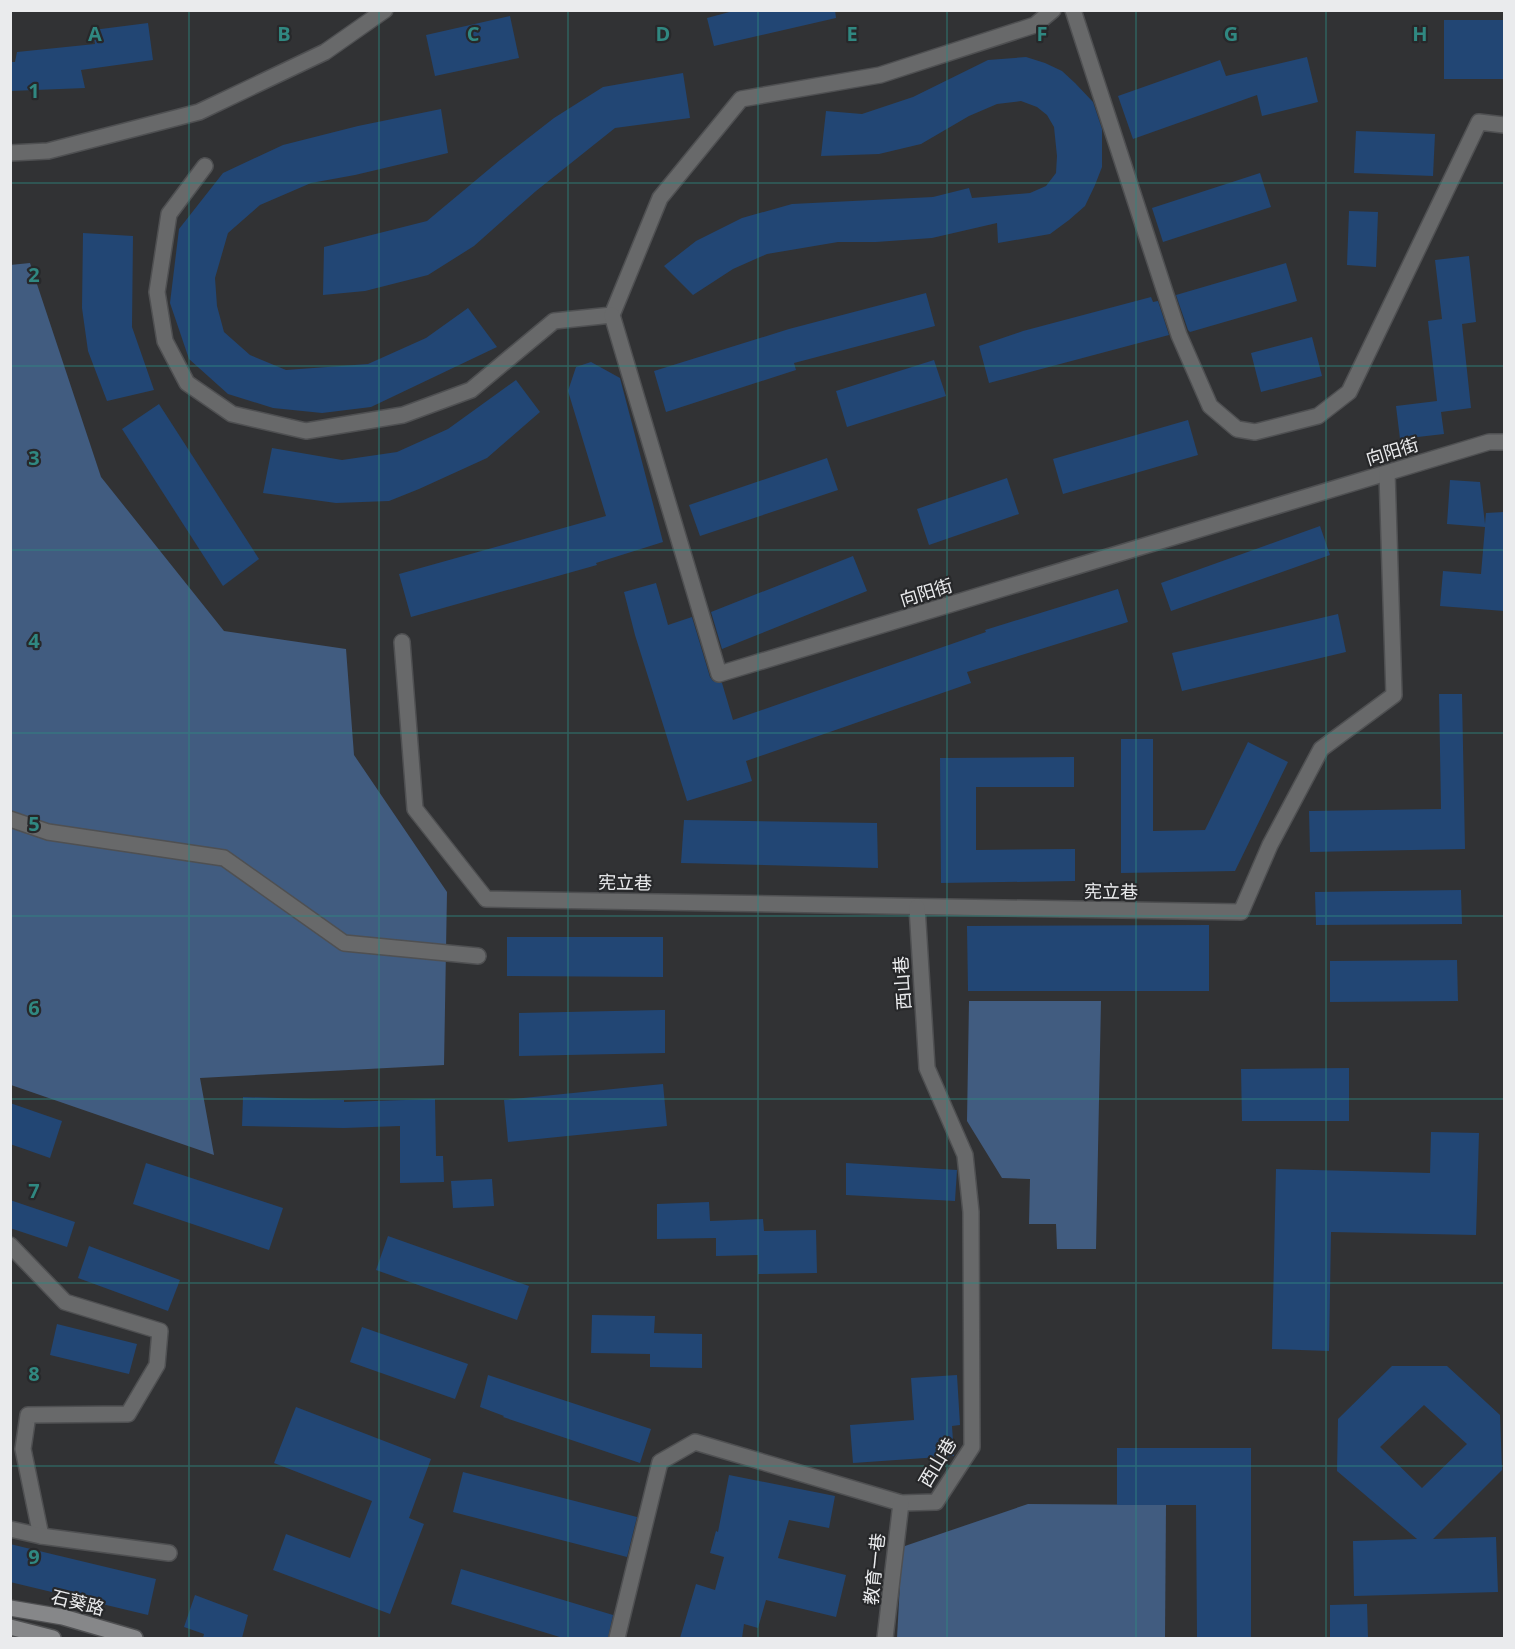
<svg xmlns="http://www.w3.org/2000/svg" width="1515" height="1649" viewBox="0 0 1515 1649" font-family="'Open Sans','Noto Sans SC',sans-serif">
<rect width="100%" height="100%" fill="#313234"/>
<g fill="#415c80">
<polygon points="30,263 101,477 224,631 346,649 354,755 447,892 444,1065 200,1078 214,1155 11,1085 10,265"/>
<polygon points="969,1001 1101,1001 1096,1249 1057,1249 1056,1224 1029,1224 1030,1179 1002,1178 967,1121"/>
<polygon points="1028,1504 1166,1505 1165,1638 897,1638 902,1547"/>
</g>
<g fill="#224674" fill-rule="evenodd">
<polygon points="737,10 835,10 836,18 714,46 707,18"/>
<polygon points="510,16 519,58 435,76 426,35"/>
<rect x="1444" y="20" width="60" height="59"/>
<polygon points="148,23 153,60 81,70 85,88 10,91 10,62 15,62 17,52 95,44 93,30"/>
<polygon points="1026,57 1045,63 1062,71 1075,83 1093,102 1102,129 1102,167 1095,185 1085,206 1069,220 1050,234 998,243 997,223 932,238 876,242 838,242 767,254 733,269 693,295 664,266 696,241 742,218 792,204 933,197 969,188 972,198 1030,193 1046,186 1056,173 1057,156 1054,127 1047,115 1037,107 1021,101 997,104 969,116 921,144 879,154 821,156 826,111 862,114 913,97 988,60"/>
<polygon points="1307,57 1318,102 1262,116 1257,95 1133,139 1118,96 1220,60 1226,76"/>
<polygon points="683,73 690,118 615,128 536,191 474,246 428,275 365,291 323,295 324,247 427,221 500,160 554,118 603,87"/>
<polygon points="441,109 448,153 355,175 311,183 260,205 228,233 215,278 217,306 224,332 250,355 286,370 368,364 426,338 468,308 497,347 371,407 322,413 273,408 228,394 189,359 170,303 179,229 223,173 283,145 358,126"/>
<polygon points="1356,131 1435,134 1433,176 1354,173"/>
<polygon points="1260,173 1271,207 1163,242 1152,208"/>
<polygon points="1349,211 1378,212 1376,267 1347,265"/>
<polygon points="83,233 133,236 132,327 154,390 107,401 88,351 82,308"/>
<polygon points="1469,256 1476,322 1462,324 1471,408 1441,412 1444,434 1400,439 1396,406 1437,401 1428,321 1442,319 1435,260"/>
<polygon points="1286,263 1297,301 1190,332 1188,330 1176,295"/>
<polygon points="926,293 935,326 794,363 796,370 666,412 654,371 789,329"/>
<polygon points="1151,297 1153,302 1158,301 1169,335 989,383 979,346 1023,331"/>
<polygon points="1312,337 1322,376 1261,392 1251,353"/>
<polygon points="934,360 946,396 847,427 836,391"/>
<polygon points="591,362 620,378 663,542 596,563 597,565 411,617 399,574 606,516 568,391 576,367"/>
<polygon points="516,380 540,412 487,458 419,489 389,501 336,503 263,493 272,448 342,460 397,452 448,429"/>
<polygon points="159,404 259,559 223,586 122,429"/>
<polygon points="1188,420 1198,455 1063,494 1053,459"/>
<polygon points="827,458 838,490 700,536 689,505"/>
<polygon points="1007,478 1019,514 929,545 917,509"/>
<polygon points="1450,480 1480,482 1485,524 1486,513 1504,512 1504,611 1440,606 1443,571 1481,574 1485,527 1447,524"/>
<polygon points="1320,526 1330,555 1171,611 1161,583"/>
<polygon points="853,556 867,591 722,649 711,612"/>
<polygon points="656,583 668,625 692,617 710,677 713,681 722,683 733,720 986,632 985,630 1118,589 1128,622 967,672 971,683 746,761 752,781 687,801 635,635 624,592"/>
<polygon points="1338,614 1346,652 1182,691 1172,653"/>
<polygon points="1439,694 1462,694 1465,849 1310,852 1309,811 1441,809"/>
<polygon points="1121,739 1153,739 1153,831 1205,830 1248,742 1288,762 1235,871 1121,873"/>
<polygon points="1074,757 1074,787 976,787 976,850 1075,849 1075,881 941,883 940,758"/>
<polygon points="684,820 877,823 878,868 681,863"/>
<polygon points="1461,890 1462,924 1316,925 1315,892"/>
<polygon points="1209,925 1209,991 968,991 967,926"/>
<polygon points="507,937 663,937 663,977 507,976"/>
<polygon points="1457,960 1458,1001 1330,1002 1330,961"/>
<polygon points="661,1010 665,1010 665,1053 519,1056 519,1013"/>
<polygon points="1349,1068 1349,1121 1242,1121 1241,1069"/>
<polygon points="663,1084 667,1126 508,1142 504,1100"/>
<polygon points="243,1097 344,1100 344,1102 435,1099 436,1156 443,1156 444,1182 400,1183 400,1126 344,1128 242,1126"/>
<polygon points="10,1103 62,1121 50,1158 10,1144"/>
<polygon points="1431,1132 1479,1133 1476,1235 1331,1232 1329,1351 1272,1349 1276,1169 1430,1173"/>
<polygon points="146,1163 283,1208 269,1250 133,1204"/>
<polygon points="846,1163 957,1170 955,1201 846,1195"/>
<polygon points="492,1179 494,1206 453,1208 451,1181"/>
<polygon points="10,1200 75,1222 67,1247 10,1228"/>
<polygon points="709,1202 710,1221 763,1219 764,1231 816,1230 817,1273 758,1274 758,1255 716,1256 716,1238 657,1239 657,1204"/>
<polygon points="388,1236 529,1286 517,1320 376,1270"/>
<polygon points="89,1246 180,1280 168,1311 78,1278"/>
<polygon points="592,1315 655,1316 654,1333 702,1334 702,1368 650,1367 650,1354 591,1353"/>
<polygon points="57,1324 137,1344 129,1374 50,1355"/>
<polygon points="362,1327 468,1364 455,1399 350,1362"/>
<path d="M 1392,1366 L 1447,1366 L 1500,1415 L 1502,1470 L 1433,1539 L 1496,1537 L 1498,1592 L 1354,1596 L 1353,1541 L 1417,1539 L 1337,1471 L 1338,1419 ZM 1424,1405 L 1467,1444 L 1422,1488 L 1380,1447 Z"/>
<polygon points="488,1375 651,1429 640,1463 503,1417 504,1416 480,1407"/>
<polygon points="957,1375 960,1425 952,1426 954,1456 853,1463 850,1425 914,1420 911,1378"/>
<polygon points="296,1407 431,1459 409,1518 424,1524 390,1614 273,1570 286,1534 350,1558 372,1501 274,1463"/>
<polygon points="1117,1448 1251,1448 1251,1638 1197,1638 1196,1505 1117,1505"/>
<polygon points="463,1472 637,1517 627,1557 453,1512"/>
<polygon points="729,1475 835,1496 829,1528 789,1520 778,1558 846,1575 836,1617 766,1600 758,1628 744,1624 742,1638 680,1638 696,1584 715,1590 724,1557 710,1553 716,1531 718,1532"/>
<polygon points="10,1544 156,1579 148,1615 10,1582"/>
<polygon points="461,1569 613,1615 608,1638 563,1638 451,1604"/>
<polygon points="195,1595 248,1615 242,1638 203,1638 204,1634 184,1627"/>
<polygon points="1367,1604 1368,1638 1330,1638 1330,1605"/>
</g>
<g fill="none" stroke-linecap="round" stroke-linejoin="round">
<g stroke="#4f5052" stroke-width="18">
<polyline id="pedestrian" points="10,819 48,832 224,858 344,943 478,956"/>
</g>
<g stroke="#4f5052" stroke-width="18">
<g id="minor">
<polyline points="1073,10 1179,335 1210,406 1237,429 1255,432 1318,416 1349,392 1479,122 1504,125"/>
<polyline points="10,153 48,151 199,112 325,52 385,10"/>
<polyline points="205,166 169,214 157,292 165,341 187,383 232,414 306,431 403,415 471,390 554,321 612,315 660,198 741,99 880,75 1035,25 1053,10"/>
<polyline points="612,315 719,674 1489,442 1504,442"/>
<polyline points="402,642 415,809 486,899 1241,912 1270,845 1321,749 1394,695 1387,473"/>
<polyline points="10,1245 65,1302 160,1331 157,1365 128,1414 28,1415 23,1449 41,1536"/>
<polyline points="10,1529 41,1536 169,1553"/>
<polyline points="617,1638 660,1462 695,1442 901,1503 936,1502 972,1447 971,1212 965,1155 927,1068 917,907"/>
<polyline points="885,1638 901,1503"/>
</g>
</g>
<g stroke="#4f5052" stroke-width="18">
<g id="secondary">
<polyline points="10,1608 63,1617 135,1638"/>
<polyline points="10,1627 53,1638"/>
</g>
</g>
<use href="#pedestrian" stroke="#68696a" stroke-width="15"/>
<use href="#minor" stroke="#68696a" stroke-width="15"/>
<use href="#secondary" stroke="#868789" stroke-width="15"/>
</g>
<path fill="none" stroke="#308881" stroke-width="1.5" stroke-opacity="0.55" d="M 189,10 L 189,1638M 379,10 L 379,1638M 568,10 L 568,1638M 758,10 L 758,1638M 947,10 L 947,1638M 1136,10 L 1136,1638M 1326,10 L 1326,1638M 10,183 L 1504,183M 10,366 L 1504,366M 10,550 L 1504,550M 10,733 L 1504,733M 10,916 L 1504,916M 10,1099 L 1504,1099M 10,1283 L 1504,1283M 10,1466 L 1504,1466"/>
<g text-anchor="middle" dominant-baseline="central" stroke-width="4.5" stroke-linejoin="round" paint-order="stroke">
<g font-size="18" fill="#eaebed" stroke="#27282a">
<text transform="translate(1392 451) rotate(-17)">向阳街</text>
<text transform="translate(926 592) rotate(-17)">向阳街</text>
<text transform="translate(625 882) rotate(1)">宪立巷</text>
<text transform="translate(1111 891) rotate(1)">宪立巷</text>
<text transform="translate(902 983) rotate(-94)">西山巷</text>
<text transform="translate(937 1462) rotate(-59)">西山巷</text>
<text transform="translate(874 1569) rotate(-84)">教育一巷</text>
<text transform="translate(78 1602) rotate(14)">石葵路</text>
</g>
</g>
<g font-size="20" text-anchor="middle" font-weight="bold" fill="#308881" stroke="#27282a" stroke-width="4.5" stroke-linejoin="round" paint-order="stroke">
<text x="95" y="41">A</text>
<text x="284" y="41">B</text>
<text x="473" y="41">C</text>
<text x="663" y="41">D</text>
<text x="852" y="41">E</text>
<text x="1042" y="41">F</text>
<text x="1231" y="41">G</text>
<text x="1420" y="41">H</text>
<text x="34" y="98">1</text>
<text x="34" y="282">2</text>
<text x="34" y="465">3</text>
<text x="34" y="648">4</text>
<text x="34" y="831">5</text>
<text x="34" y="1015">6</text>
<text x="34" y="1198">7</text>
<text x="34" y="1381">8</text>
<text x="34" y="1564">9</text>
</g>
<rect width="1515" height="1649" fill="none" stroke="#eaebed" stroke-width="24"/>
</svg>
